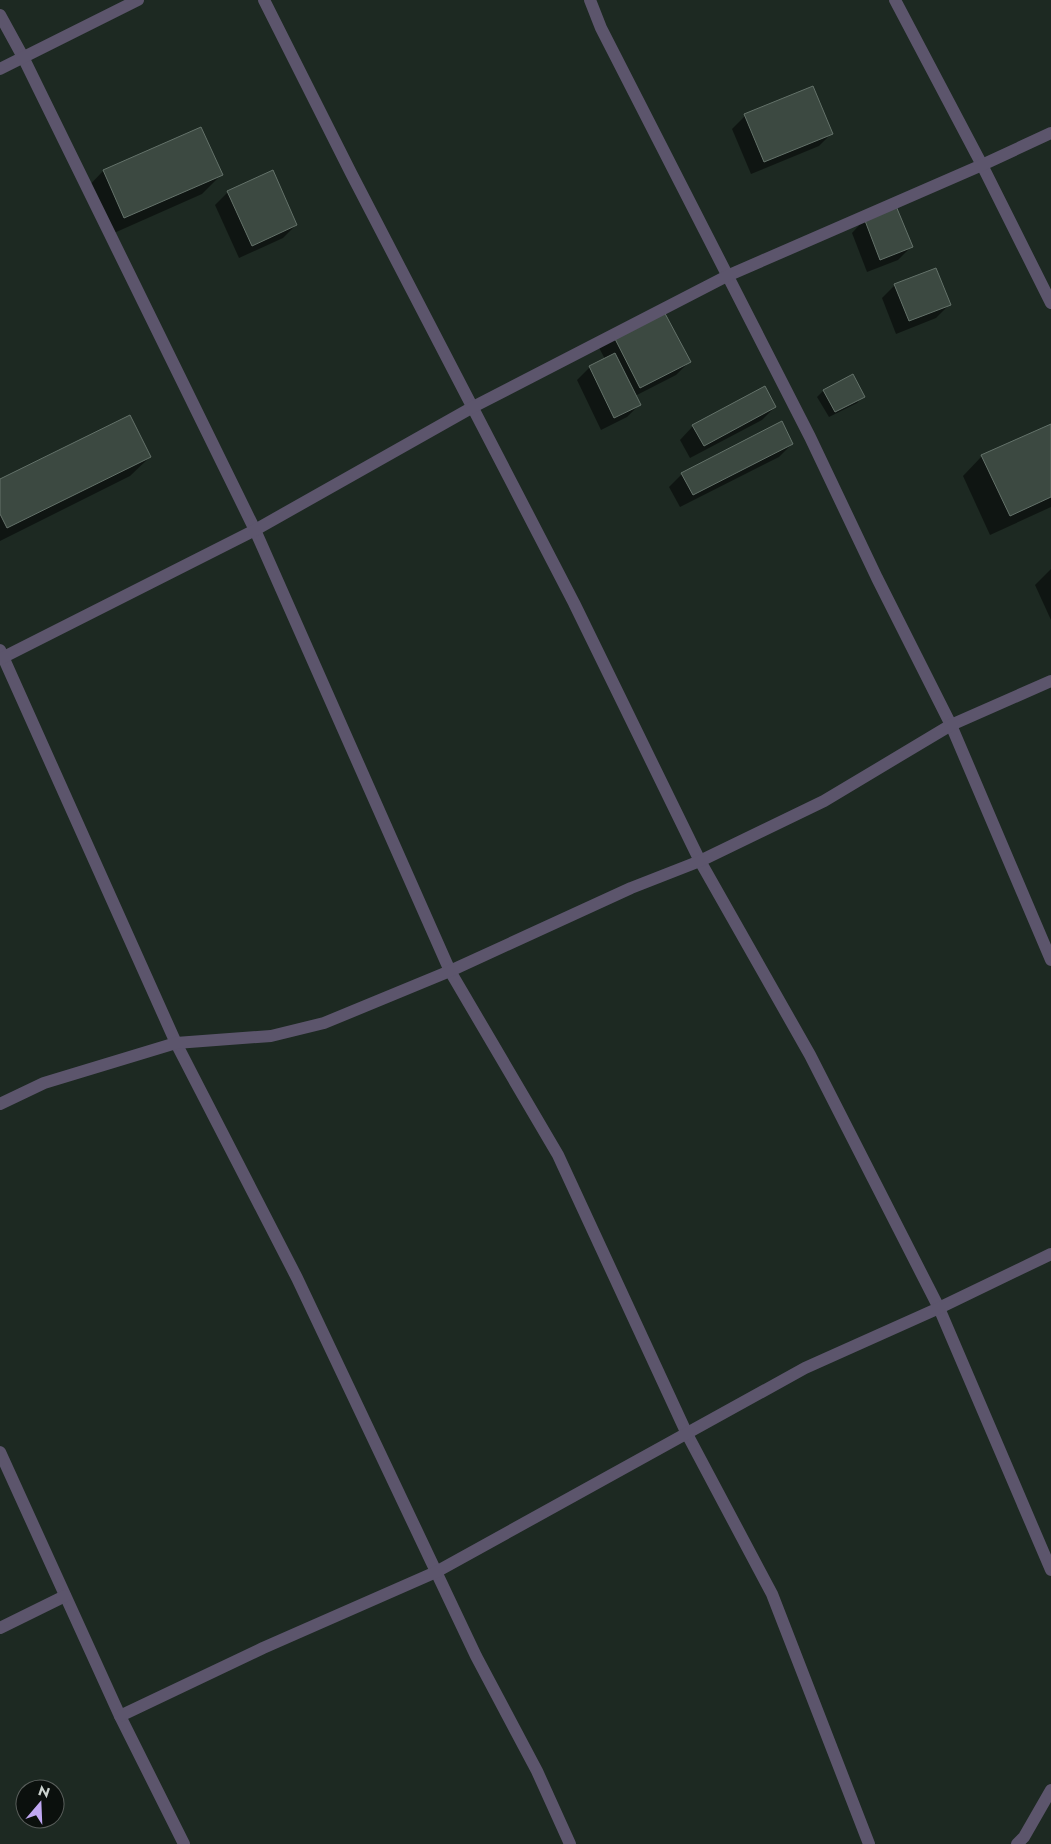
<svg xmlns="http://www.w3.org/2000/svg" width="1051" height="1844" viewBox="0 0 1051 1844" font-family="Jost,sans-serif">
<rect width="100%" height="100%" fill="#1d2922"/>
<g fill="#0007">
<polygon points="745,116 832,133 819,146 751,174 732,129"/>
<polygon points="201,128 221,175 202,194 105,237 84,191 103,171"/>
<polygon points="228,192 296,225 283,238 239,258 215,205"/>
<polygon points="865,219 911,247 898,260 867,272 852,233"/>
<polygon points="895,285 949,305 936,318 896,334 882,298"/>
<polygon points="611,332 689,362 676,375 635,396 640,404 627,417 601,430 577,380 590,367 605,359 598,346"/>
<polygon points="823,391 863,396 857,403 829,417 817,397"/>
<polygon points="775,407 762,420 690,458 680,440 693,426"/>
<polygon points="1051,425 1051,507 990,535 963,476 982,456"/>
<polygon points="792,444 779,457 680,507 669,487 682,474"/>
<polygon points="150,457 130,476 0,541 0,480"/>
<polygon points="1051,569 1051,620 1035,585"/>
</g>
<g fill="#3c4941" stroke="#64726a">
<polygon points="813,86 833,134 764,162 744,114"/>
<polygon points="201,127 223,175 124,218 103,170"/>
<polygon points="273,170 297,225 252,246 227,191"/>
<polygon points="896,206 913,247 880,260 864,218"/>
<polygon points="936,268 951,305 909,321 894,284"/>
<polygon points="661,306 691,362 640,388 611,331"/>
<polygon points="615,353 641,405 614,418 589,366"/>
<polygon points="853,374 865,397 835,412 823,390"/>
<polygon points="765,386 776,407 704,446 692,425"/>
<polygon points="130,415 151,457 7,528 0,514 0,479"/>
<polygon points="782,421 793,444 693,495 681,473"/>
<polygon points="1051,424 1051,497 1010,516 981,455"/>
</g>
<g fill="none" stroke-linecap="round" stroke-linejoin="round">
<g stroke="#5c556c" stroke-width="12">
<polyline points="264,0 351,173 574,603 700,861 810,1055 939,1308 1051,1570"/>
<polyline points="590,0 601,28 810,437 877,578 951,725 1051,960"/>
<polyline points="895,0 982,165 1051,303"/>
<polyline points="0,15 23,57 255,530 450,971 558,1155 687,1434 772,1594 869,1844"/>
<polyline points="0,69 138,0"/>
<polyline points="0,650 176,1043 297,1278 476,1656 537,1771 570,1844"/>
<polyline points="0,659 255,530 473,407 727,276 982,165 1051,133"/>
<polyline points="0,1104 44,1083 176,1043 271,1036 324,1023 450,971 631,888 700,861 824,801 951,725 1051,681"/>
<polyline points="0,1452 120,1716 184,1844"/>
<polyline points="0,1628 65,1596"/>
<polyline points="120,1716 263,1648 436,1572 805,1368 939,1308 1051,1254"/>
<polyline points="1017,1844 1024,1837 1051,1790"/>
</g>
</g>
<g transform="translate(40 1804) rotate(19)"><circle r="24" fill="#0b100d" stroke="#595e5b"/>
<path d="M0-4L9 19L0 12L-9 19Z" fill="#c1a8f3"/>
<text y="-8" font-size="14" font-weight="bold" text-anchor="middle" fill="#cdd4d0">N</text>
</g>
</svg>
